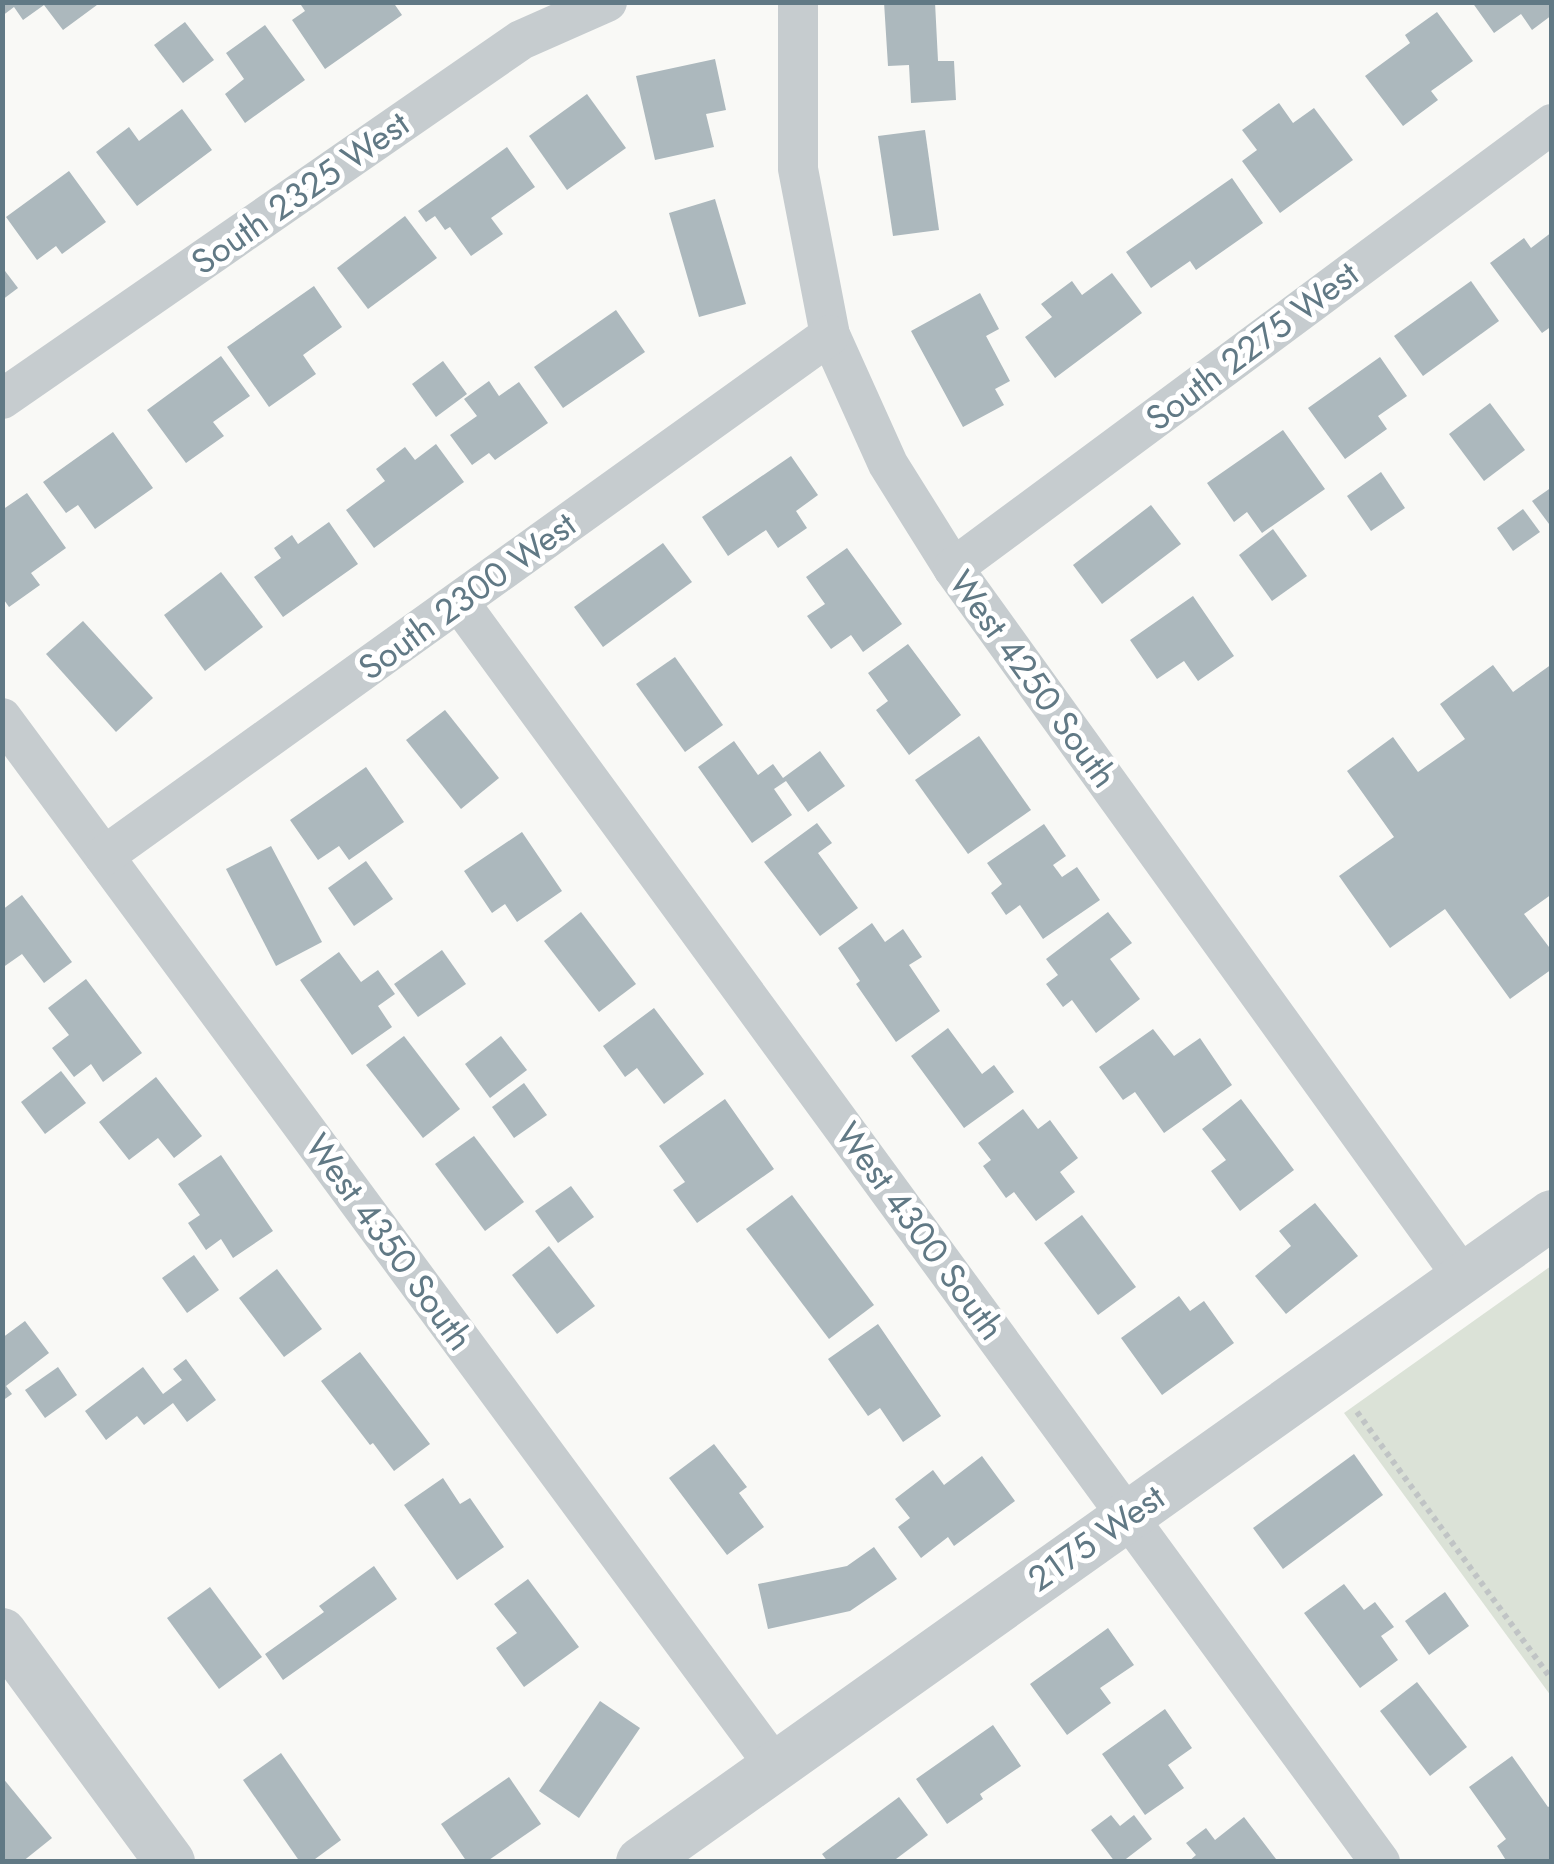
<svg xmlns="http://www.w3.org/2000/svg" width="1554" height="1864" viewBox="0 0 1554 1864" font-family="Jost,sans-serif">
<rect width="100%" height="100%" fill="#f9f9f6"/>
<polygon fill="#dbe2d7" points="1551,1266 1551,1696 1344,1413"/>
<g fill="#acb8bd">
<polygon points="2,2 101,2 63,30 44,5 23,20 14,7 2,16"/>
<polygon points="299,2 393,2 402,15 325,69 292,20 305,11"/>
<polygon points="884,2 935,2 938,61 954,61 956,100 911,103 909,65 888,66"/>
<polygon points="1472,2 1552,2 1552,15 1532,30 1521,14 1494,33"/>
<polygon points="1437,12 1473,61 1431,91 1438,100 1403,126 1365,76 1410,43 1405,35"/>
<polygon points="185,22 214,60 183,83 154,45"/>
<polygon points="265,25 305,80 245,123 225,94 244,79 226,53"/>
<polygon points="715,59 726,110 706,114 714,147 655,160 636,76"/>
<polygon points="587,94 626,148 567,190 529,136"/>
<polygon points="1279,103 1293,123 1314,108 1353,160 1280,213 1242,161 1257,150 1242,130"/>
<polygon points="182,109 212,150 137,206 96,152 129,127 139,141"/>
<polygon points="925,130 939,230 893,236 878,136"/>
<polygon points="507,147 535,187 491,218 503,234 471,256 450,227 445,230 435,216 426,222 418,211"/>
<polygon points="69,171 106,222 62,254 56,246 37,260 6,217"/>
<polygon points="1232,178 1263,223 1196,270 1190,261 1151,288 1126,252"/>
<polygon points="715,199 746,304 699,317 669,213"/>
<polygon points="405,216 437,258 368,309 337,268"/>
<polygon points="1552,232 1552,326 1542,333 1490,263 1524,238 1531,248"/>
<polygon points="2,267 18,288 2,300"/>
<polygon points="1112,273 1142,313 1055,378 1025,337 1052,317 1041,304 1072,281 1082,295"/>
<polygon points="1471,281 1499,321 1423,376 1394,336"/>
<polygon points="314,286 342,327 303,355 316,374 269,407 227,347"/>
<polygon points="980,293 999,329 986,336 1010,381 995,389 1004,405 963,427 911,331"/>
<polygon points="616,310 645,352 563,408 534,367"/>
<polygon points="221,356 250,396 213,422 224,436 186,463 147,410"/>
<polygon points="1380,357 1407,396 1378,416 1387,429 1345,459 1308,408"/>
<polygon points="443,361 467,394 436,417 412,384"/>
<polygon points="489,381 499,396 519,382 548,423 495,460 489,453 472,465 450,435 477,416 464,399"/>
<polygon points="1490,403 1525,450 1484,481 1449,434"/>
<polygon points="1283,430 1325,489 1262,533 1247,512 1234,522 1207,483"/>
<polygon points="113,432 153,488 95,529 78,505 66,513 43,482"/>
<polygon points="436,444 464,482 374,548 346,510 385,481 376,469 405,447 415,460"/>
<polygon points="791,456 818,495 796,511 807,528 778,548 766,530 728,556 702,517"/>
<polygon points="1381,472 1405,508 1371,531 1347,496"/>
<polygon points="1552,487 1552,528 1532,501"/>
<polygon points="27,493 66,548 31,573 40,585 9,607 2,597 2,510"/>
<polygon points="1151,505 1181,544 1102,604 1073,565"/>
<polygon points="1523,509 1540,532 1513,551 1497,528"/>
<polygon points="329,522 358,564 283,617 254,577 281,558 274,548 292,535 298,544"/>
<polygon points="1273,529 1307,576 1272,601 1239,555"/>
<polygon points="663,543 692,582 603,647 574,607"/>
<polygon points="847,548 902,624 863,652 851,635 831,649 807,616 825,604 806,577"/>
<polygon points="221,572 263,627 205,671 164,615"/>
<polygon points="1193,596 1234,656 1198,681 1184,661 1157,679 1130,640"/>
<polygon points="83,621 153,698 116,732 46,654"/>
<polygon points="908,644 961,715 909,755 876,710 888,701 868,673"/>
<polygon points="675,657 723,725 685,752 636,684"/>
<polygon points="1552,664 1552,894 1524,914 1552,951 1552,969 1510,999 1445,909 1390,948 1339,876 1394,837 1347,771 1393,737 1418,772 1465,739 1440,704 1493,665 1513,692"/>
<polygon points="445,710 499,778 461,809 406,740"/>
<polygon points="979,736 1031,810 968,854 915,780"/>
<polygon points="734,741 758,775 773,764 783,778 820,751 845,786 808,812 786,781 774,789 792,815 752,843 698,767"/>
<polygon points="366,767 404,822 349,860 339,846 318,860 290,820"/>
<polygon points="817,823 832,843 818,853 858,908 820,936 764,862"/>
<polygon points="1044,824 1066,856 1053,865 1062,877 1077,867 1100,900 1043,939 1020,905 1006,915 991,893 1002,884 987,863"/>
<polygon points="522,832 562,891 517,922 505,904 492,913 464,871"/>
<polygon points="271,846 322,942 276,966 226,869"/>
<polygon points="366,861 393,899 354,926 328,888"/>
<polygon points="22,895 72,962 44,983 22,954 2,968 2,910"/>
<polygon points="581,912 636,984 599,1012 544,941"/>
<polygon points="1108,912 1132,943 1110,959 1140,999 1096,1033 1072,1000 1063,1007 1046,984 1058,975 1046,959"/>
<polygon points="872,923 885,942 903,929 922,957 909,965 940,1011 896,1042 856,984 860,981 838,948"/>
<polygon points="442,950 466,984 418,1017 394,984"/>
<polygon points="339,952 361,982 378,970 395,994 378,1006 392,1027 352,1055 300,980"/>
<polygon points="86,979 142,1053 103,1082 91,1064 74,1077 52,1048 69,1035 48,1008"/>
<polygon points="654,1008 704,1074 664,1104 637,1068 625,1077 603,1046"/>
<polygon points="948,1028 982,1074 994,1065 1014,1092 964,1128 911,1056"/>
<polygon points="1153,1029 1174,1056 1200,1038 1232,1085 1164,1133 1135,1092 1123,1100 1099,1067"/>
<polygon points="404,1036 460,1109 423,1138 366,1065"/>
<polygon points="501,1036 527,1070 490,1098 465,1064"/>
<polygon points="61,1071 86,1103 45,1134 21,1102"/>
<polygon points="156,1077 202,1136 174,1158 158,1138 129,1160 99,1122"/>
<polygon points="524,1083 547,1115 514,1138 492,1107"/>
<polygon points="725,1099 774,1169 697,1223 673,1190 685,1182 659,1146"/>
<polygon points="1241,1099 1294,1170 1240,1211 1211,1171 1226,1160 1202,1129"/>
<polygon points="1023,1109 1038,1129 1050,1120 1078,1158 1060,1172 1075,1192 1036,1221 1014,1192 1006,1198 983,1166 991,1160 978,1143"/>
<polygon points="474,1136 524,1202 485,1231 435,1164"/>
<polygon points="221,1155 273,1231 233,1258 221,1239 206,1250 188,1223 200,1215 178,1184"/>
<polygon points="571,1186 594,1217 558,1243 535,1211"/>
<polygon points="792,1195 874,1305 829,1339 746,1229"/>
<polygon points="1315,1203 1358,1256 1286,1314 1255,1276 1291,1246 1279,1231"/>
<polygon points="1082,1215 1136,1287 1098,1315 1044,1243"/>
<polygon points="549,1246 595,1306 557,1334 512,1275"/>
<polygon points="194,1255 219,1290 187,1313 162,1278"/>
<polygon points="277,1269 322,1329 284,1357 239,1298"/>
<polygon points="1179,1296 1190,1311 1204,1301 1234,1343 1162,1395 1121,1338"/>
<polygon points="25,1321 49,1353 6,1386 12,1394 2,1401 2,1338"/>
<polygon points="878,1324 941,1416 903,1442 880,1408 868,1416 828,1359"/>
<polygon points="360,1352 430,1444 394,1471 373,1443 370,1445 321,1381"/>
<polygon points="186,1359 216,1400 187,1422 173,1403 144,1425 137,1416 106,1440 85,1411 143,1367 163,1394 182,1380 173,1369"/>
<polygon points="58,1367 77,1395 45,1418 25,1390"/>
<polygon points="714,1444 747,1487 739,1493 764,1527 727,1555 669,1478"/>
<polygon points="1354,1454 1383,1495 1283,1569 1253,1528"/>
<polygon points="982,1456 1015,1501 954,1546 948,1537 921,1558 898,1527 910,1518 895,1499 933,1470 944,1485"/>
<polygon points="443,1478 460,1504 470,1498 504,1547 457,1580 404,1505"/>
<polygon points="874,1547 897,1579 850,1611 768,1629 758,1584 847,1566"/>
<polygon points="374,1566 397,1599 283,1680 265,1654 324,1612 319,1606"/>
<polygon points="528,1579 579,1647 524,1687 496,1648 517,1633 494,1604"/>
<polygon points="1344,1584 1364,1610 1375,1602 1394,1627 1381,1636 1398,1660 1360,1688 1304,1613"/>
<polygon points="210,1587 262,1657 219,1689 167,1618"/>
<polygon points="1445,1592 1469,1626 1429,1655 1405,1621"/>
<polygon points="1108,1628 1134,1665 1100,1688 1111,1703 1067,1735 1030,1684"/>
<polygon points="1417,1682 1467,1747 1430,1776 1380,1711"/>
<polygon points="600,1701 640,1728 579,1818 539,1791"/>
<polygon points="1165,1709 1192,1748 1168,1765 1184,1788 1145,1815 1102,1754"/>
<polygon points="993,1725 1021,1766 980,1794 983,1799 947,1824 916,1779"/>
<polygon points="281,1753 341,1840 311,1862 300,1862 243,1780"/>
<polygon points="1512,1756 1548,1807 1552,1805 1552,1859 1547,1862 1507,1862 1497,1846 1506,1839 1469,1787"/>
<polygon points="2,1777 52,1838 22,1862 2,1862"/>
<polygon points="509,1777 541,1824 486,1862 467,1862 441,1824"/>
<polygon points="899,1797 928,1835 892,1862 828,1862 822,1854"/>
<polygon points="1111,1815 1120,1826 1134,1815 1152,1839 1122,1862 1115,1862 1091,1830"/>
<polygon points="1244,1817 1276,1859 1272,1862 1188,1862 1196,1855 1186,1843 1206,1828 1215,1840"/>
</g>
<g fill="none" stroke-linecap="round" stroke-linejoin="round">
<polyline stroke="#c0c4c5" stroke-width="6" stroke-dasharray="5 5" stroke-linecap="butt" points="1357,1412 1552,1680"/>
<g stroke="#c6cccf" stroke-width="40">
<polyline points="798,2 798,169 830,335 888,464 953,568 1463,1277"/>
<polyline points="2,399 521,40 607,2"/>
<polyline points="953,568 1552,124"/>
<polyline points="459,602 1380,1862"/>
<polyline points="2,718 775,1766"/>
<polyline points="104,856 830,335"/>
</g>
<g stroke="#c6cccf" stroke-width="50">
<polyline points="2,1633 170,1862"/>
<polyline points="641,1862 1552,1215"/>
</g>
</g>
<g text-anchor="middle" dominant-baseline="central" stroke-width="10" stroke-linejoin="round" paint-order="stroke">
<g font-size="35" fill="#617985" stroke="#fff">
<text transform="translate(300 193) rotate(-35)">South 2325 West</text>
<text transform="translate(1252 346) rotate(-37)">South 2275 West</text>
<text transform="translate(467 596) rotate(-36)">South 2300 West</text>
<text transform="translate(1033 679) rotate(54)">West 4250 South</text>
<text transform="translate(920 1231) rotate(54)">West 4300 South</text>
<text transform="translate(389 1242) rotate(54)">West 4350 South</text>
<text transform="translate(1096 1538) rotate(-35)">2175 West</text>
</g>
</g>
<rect width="1554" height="1864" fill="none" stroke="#617985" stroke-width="10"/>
</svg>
